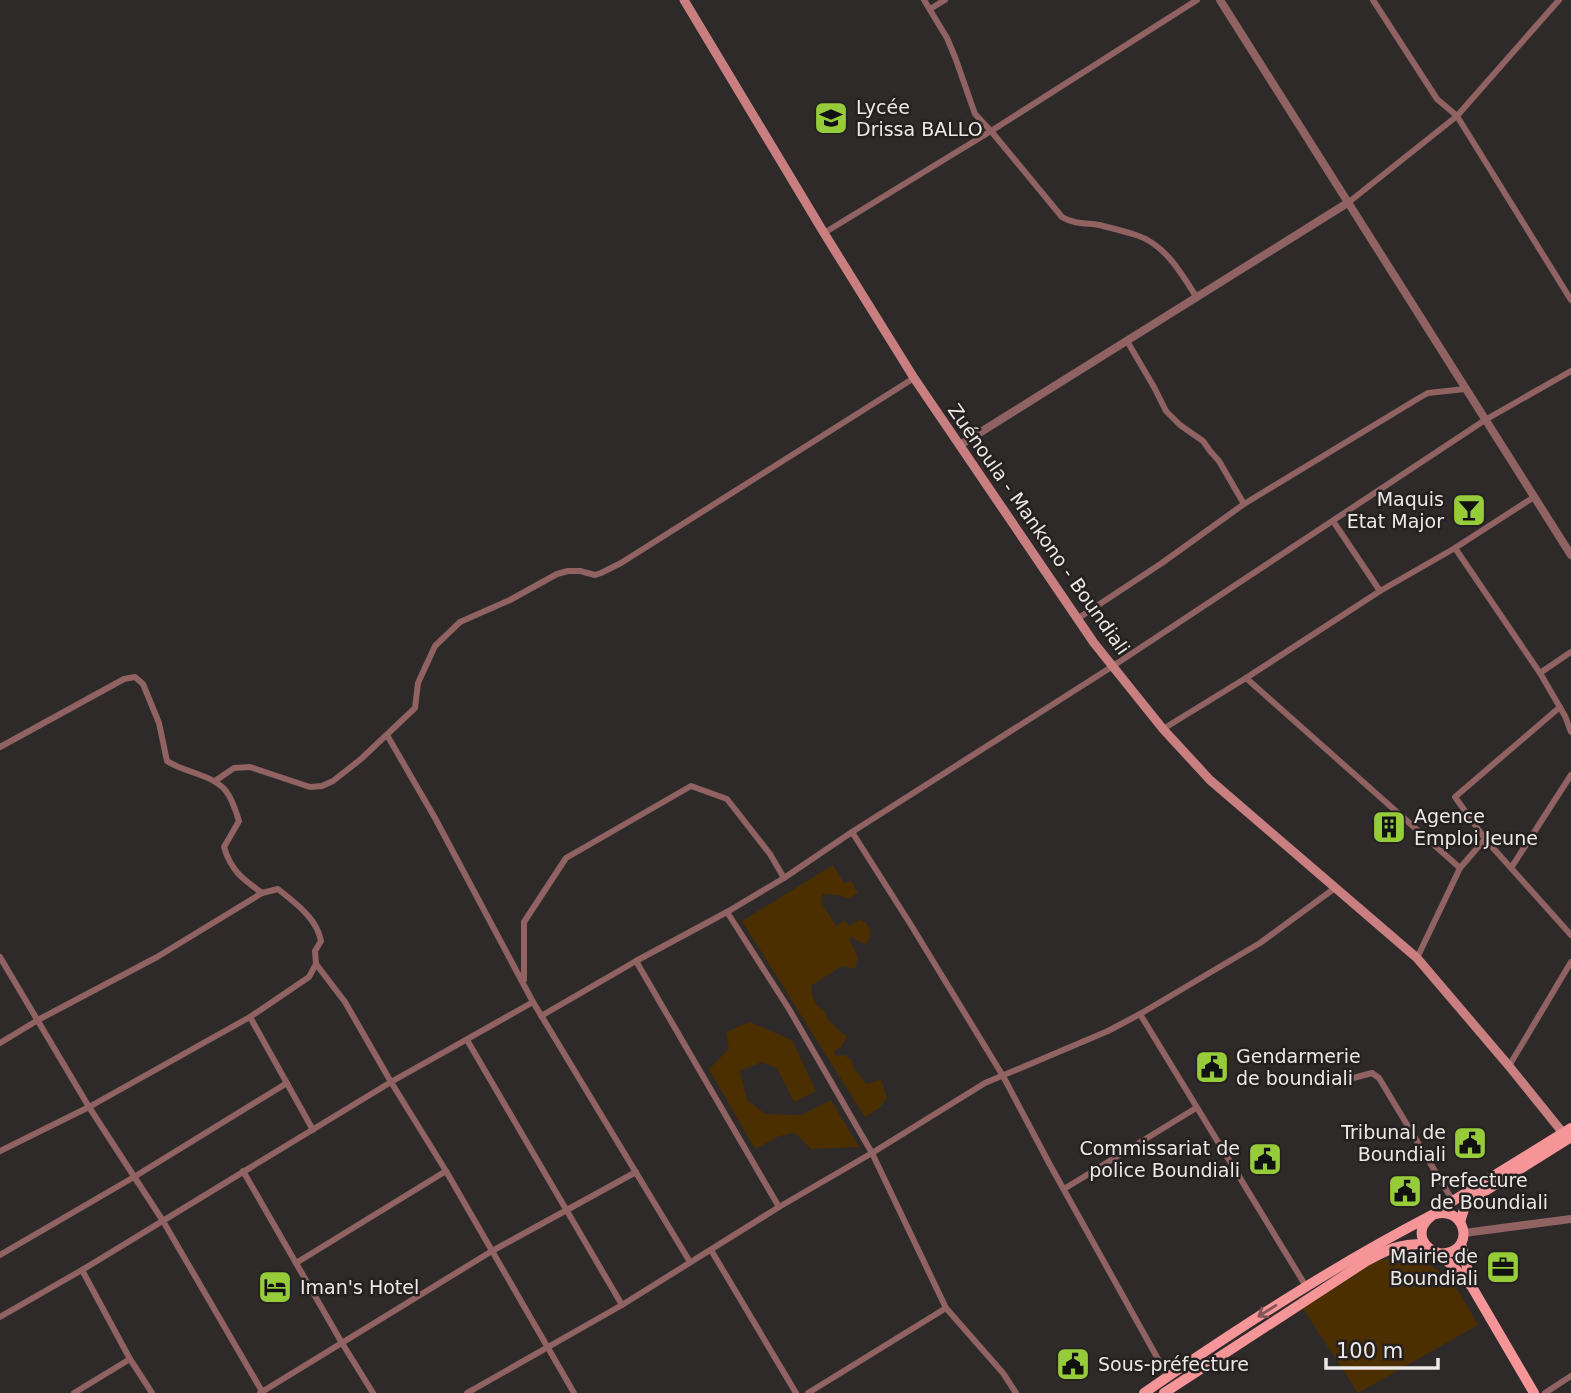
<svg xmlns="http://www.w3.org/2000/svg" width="1571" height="1393" viewBox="0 0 1571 1393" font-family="'DejaVu Sans',sans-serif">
<rect width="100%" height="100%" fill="#2e2a29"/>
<g fill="#4c2f00">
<path d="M 833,865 L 844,883 L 851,881 L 858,893 L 848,899 L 838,895 L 823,894 L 821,902 L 836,926 L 845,920 L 849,926 L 859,920 L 866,922 C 871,931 872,936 866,944 L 859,942 L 851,936 L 849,939 L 858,957 L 855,969 L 842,966 L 811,986 L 812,995 L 817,1006 L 824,1010 L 829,1021 L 847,1037 L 841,1047 L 834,1051 L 836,1056 L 844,1055 L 852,1060 L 853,1066 L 866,1084 L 881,1080 L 887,1098 L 879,1108 L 865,1117 L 742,921 Z"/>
<polygon points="750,1022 792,1040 816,1091 794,1102 777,1068 762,1062 740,1071 747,1100 765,1114 801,1115 831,1100 859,1147 811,1149 795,1133 779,1136 755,1149 709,1069 729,1049 726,1032"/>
<path d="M 1384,1259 C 1393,1259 1403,1258 1412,1259 C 1448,1266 1461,1295 1478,1325 L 1358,1393 L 1300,1304 L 1360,1267 Z"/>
</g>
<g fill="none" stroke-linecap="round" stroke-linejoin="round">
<g stroke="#906262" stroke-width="6">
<path d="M 924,0 L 947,38 L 955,57 L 975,114 L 991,131 L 1062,217 C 1073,224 1086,223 1099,225 C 1111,228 1124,231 1136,235 C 1165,244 1182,274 1197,298"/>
<polyline points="1373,0 1437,99 1457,116 1571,300"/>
<polyline points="930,9 945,0"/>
<polyline points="1349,202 1457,116 1559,0"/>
<polyline points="824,233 991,131 1197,0"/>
<polyline points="1127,341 1154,387 1166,411 1180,425 1203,441 1210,451 1219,461 1244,504"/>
<polyline points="1333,521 1380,591"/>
<polyline points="1455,548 1540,673 1565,716 1571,732"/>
<polyline points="1077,619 1162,563 1244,504 1419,398 1428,393 1465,389"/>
<polyline points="1540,673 1571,652"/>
<polyline points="1246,678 1460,868 1417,958"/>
<polyline points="1560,707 1455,797 1485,839 1571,935"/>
<polyline points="1163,729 1246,678 1380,591 1455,548 1534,497"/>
<polyline points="387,735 435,818 533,1002 690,1262"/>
<path d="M 0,747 L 124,679 L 135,677 L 143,684 L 159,723 L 167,761 C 185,773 212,774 226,791 C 232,799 236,811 239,821 L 224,847 C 231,871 243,879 262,893"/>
<polyline points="215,781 234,768 250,767 310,787 322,786 333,781 361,759 415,708 418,683 435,646 460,622 510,600 557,574 568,571 580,571 595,575 601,573 621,563 914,378"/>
<polyline points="852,832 911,925 1003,1076 1049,1163 1168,1377"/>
<polyline points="1460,868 1485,839"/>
<polyline points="1511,868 1571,775"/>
<polyline points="727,912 789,1009 872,1153 946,1308 1003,1373 1016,1393"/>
<polyline points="0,957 89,1107 163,1221 263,1393"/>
<polyline points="636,961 779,1207"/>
<polyline points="524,980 524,922 566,858 691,786 727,799 770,854 784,878"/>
<polyline points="1140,1014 1307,1288"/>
<polyline points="541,1016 636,961 727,912 784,878 852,832 1113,666 1485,420 1571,371"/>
<polyline points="250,1017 313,1130"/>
<polyline points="467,1040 622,1305"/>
<path d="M 0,1043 L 38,1020 L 157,957 L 262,893 L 278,889 C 295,903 317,918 321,941 L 315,951 L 316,964 L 345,1002 L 391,1082 L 446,1171 L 574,1393"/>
<polyline points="1509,1066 1571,962"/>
<polyline points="1331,1084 1372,1073 1379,1078 1453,1201"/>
<polyline points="0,1151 89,1107 250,1017 309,977 316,964"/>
<polyline points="243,1171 342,1343 373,1393"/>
<polyline points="1064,1189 1196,1108"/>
<polyline points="711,1250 796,1393"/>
<polyline points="0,1255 134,1177 287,1083"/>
<polyline points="296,1263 446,1171"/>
<polyline points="82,1270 130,1359 152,1393"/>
<polyline points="0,1317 82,1270 391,1082 533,1002"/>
<polyline points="74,1393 130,1359"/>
<polyline points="260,1393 492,1251 636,1172"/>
<polyline points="467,1393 622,1305 779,1207 872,1153 985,1083 1108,1031 1140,1014 1260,943 1335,888"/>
<polyline points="808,1393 946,1308"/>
<polyline points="1545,1393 1571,1376"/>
</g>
<g stroke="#906262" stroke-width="8">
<polyline points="1220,0 1571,555"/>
<polyline points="960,445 1349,202"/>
<polyline points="1464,1233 1571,1219"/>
</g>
<polyline stroke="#c97f80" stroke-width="9" points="684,0 824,233 914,378 1094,643 1163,729 1210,780 1417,958 1509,1066 1563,1133"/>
<g stroke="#f59597" stroke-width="10">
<polyline points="1460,1222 1465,1206 1474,1198 1571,1137"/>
<polyline points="1461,1244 1471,1283"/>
<polyline points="1438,1254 1453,1266 1472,1287 1534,1393"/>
<path d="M 1144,1393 C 1237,1329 1332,1267 1432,1215 C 1464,1203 1476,1247 1447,1253 C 1432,1256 1417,1241 1423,1226 C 1427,1217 1436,1213 1443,1207 L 1571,1128"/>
<path d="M 1164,1393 L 1365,1262 C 1388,1249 1398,1244 1425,1244"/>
</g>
</g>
<defs><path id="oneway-shaft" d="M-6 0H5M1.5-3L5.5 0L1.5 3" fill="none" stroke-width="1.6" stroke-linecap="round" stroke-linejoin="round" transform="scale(1.75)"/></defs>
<use stroke="#825556" href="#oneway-shaft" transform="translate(1267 1311) rotate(148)"/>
<defs>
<g id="school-square" transform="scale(1.75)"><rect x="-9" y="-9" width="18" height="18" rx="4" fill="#96cc3a" stroke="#242120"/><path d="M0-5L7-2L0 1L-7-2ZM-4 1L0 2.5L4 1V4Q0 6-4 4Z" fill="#111"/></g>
<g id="bar-square" transform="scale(1.75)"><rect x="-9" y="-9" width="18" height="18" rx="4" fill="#96cc3a" stroke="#242120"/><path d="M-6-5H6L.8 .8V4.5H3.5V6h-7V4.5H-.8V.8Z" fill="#111"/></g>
<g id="building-square" transform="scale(1.75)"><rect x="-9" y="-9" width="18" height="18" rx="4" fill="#96cc3a" stroke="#242120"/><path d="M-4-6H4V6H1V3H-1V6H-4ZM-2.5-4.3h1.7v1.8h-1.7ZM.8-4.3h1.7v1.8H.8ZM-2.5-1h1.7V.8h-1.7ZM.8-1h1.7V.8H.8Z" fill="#111"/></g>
<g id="civic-square" transform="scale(1.75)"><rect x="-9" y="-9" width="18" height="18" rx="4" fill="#96cc3a" stroke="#242120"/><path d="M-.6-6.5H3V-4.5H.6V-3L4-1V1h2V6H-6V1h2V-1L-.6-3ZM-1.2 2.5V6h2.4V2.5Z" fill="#111"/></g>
<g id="office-square" transform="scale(1.75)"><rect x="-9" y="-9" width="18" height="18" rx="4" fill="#96cc3a" stroke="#242120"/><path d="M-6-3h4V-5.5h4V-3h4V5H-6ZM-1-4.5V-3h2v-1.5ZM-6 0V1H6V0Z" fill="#111"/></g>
<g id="hotel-square" transform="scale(1.75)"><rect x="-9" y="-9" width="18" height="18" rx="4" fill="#96cc3a" stroke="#242120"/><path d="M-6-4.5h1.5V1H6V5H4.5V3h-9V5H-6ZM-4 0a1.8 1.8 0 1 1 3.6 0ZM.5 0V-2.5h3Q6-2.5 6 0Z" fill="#111"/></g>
</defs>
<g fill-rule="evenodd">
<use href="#school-square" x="831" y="118"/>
<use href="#bar-square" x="1469" y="510"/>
<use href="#building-square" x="1389" y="827"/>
<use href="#civic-square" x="1212" y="1067"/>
<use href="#civic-square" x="1470" y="1143"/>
<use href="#civic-square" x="1265" y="1159"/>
<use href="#civic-square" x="1405" y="1191"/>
<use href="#office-square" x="1503" y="1267"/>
<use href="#hotel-square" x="275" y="1287"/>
<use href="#civic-square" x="1073" y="1364"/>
</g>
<g text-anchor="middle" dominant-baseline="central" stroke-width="5" stroke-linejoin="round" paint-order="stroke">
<g font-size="19" fill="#ece9e8" stroke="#242120" text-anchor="start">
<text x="856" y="107">Lycée<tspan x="856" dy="22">Drissa BALLO</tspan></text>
<text x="1444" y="499" text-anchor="end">Maquis<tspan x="1444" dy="22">Etat Major</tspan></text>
<text x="1414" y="816">Agence<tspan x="1414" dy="22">Emploi Jeune</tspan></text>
<text x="1236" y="1056">Gendarmerie<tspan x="1236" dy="22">de boundiali</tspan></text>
<text x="1446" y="1132" text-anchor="end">Tribunal de<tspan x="1446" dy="22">Boundiali</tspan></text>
<text x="1240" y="1148" text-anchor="end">Commissariat de<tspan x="1240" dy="22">police Boundiali</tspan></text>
<text x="1430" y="1180">Prefecture<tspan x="1430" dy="22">de Boundiali</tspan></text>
<text x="1478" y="1256" text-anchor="end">Mairie de<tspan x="1478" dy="22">Boundiali</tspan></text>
<text x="300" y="1287">Iman's Hotel</text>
<text x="1098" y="1364">Sous-préfecture</text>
</g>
<g font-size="19" fill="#ece9e8" stroke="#242120">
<text transform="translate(1039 529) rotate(55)">Zuénoula - Mankono - Boundiali</text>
</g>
</g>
<path d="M1326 1358v10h112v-10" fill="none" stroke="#ece9e8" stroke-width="3.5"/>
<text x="1336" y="1358" font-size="21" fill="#ece9e8" stroke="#242120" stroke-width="5" paint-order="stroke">100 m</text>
</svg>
